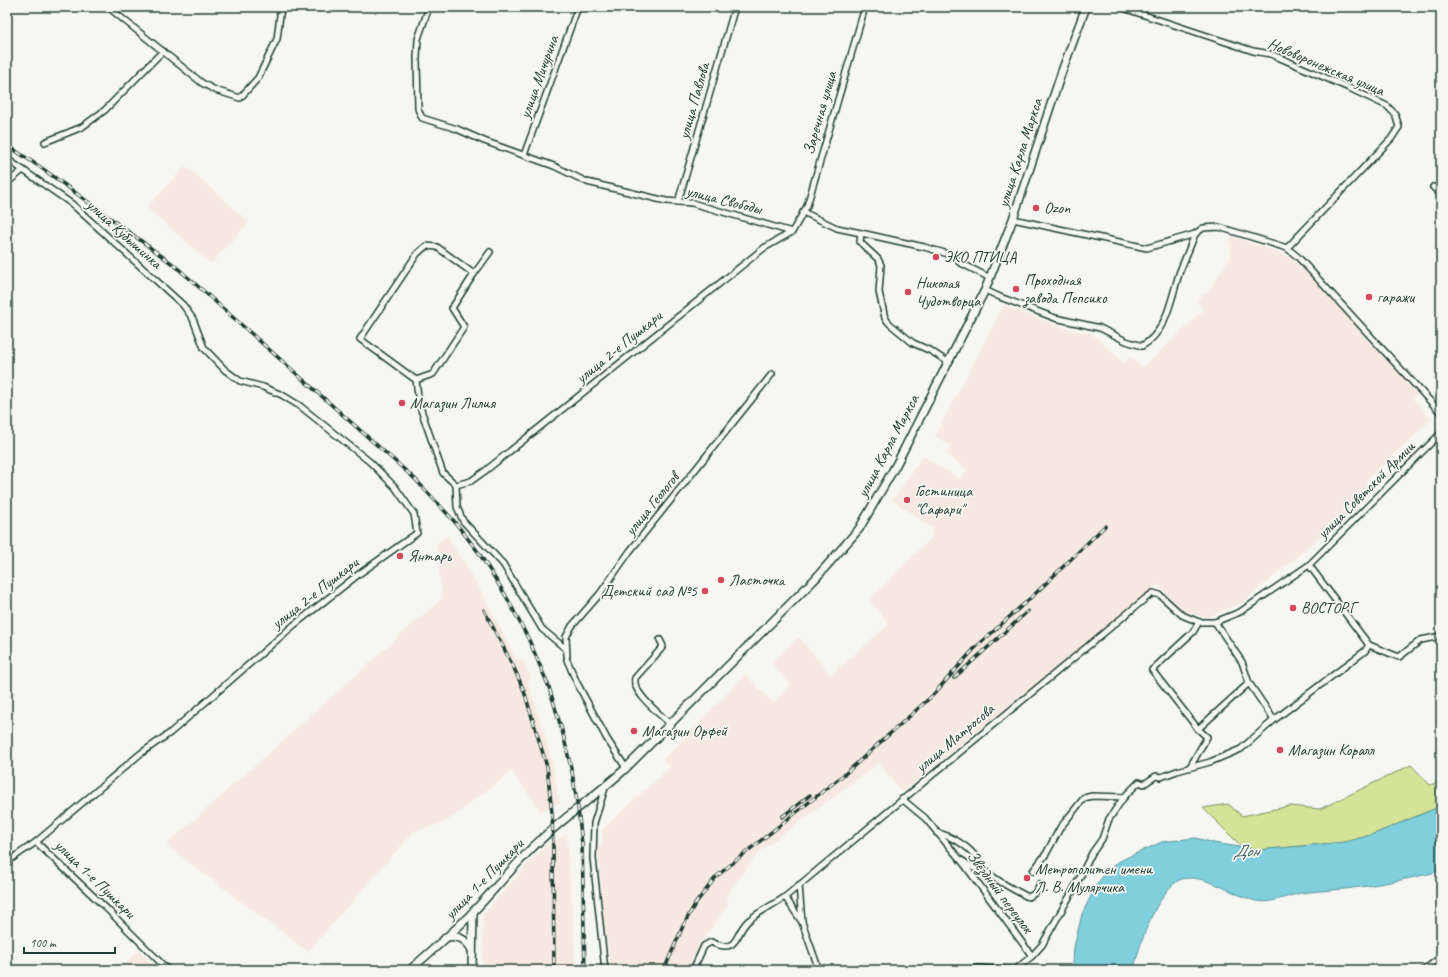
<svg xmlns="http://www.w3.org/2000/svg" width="1448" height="977" viewBox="0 0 1448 977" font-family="Caveat,sans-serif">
<rect width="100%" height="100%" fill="#f6f6f2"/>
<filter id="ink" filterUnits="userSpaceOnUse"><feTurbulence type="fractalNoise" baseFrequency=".025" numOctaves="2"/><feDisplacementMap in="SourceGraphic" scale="8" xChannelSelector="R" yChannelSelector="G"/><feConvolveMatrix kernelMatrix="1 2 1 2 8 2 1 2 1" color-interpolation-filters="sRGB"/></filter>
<g filter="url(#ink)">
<g fill="#f7e9e1">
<polygon points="185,166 249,222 211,264 147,208"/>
<polygon points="1231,236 1294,258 1419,393 1413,399 1432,419 1365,482 1370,488 1361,497 1355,510 1348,517 1346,515 1243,602 1206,618 1182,610 1158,585 902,792 879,763 759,852 726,896 729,903 700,945 690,970 611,970 604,920 598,847 603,842 601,831 670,767 663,760 745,675 773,703 791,685 771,663 799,637 831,675 889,624 869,600 932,537 933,529 893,500 923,456 959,479 967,470 946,454 951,446 935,436 1004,306 1067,329 1091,333 1124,363 1130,357 1143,367 1204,310 1196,301 1208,292 1232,254 1230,241"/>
<polygon points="447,536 481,591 516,659 523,660 530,676 528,684 544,732 552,763 560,803 541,811 511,771 446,822 413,832 308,952 166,845 442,598 436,544"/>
<polygon points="567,834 576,970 482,970 483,915 530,861 549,844"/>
<polygon points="139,950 159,970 120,970"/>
</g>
<polygon fill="#d4e397" stroke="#7a9066" points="1411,765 1430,785 1441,781 1441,806 1374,834 1345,842 1259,850 1241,846 1203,808 1228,804 1242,816 1290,806 1320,809"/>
<path fill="#80cfdd" stroke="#599599" d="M 1441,806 L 1441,871 C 1417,877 1392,882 1367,886 C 1345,890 1323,890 1301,893 C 1286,896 1272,904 1256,901 C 1235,896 1204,873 1182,879 C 1158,887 1138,947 1134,970 L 1074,970 L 1073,960 L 1074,947 L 1082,914 L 1097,884 L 1103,876 L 1116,863 L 1128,857 L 1162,842 L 1186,839 L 1196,838 L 1214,843 L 1259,850 L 1345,842 L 1374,834 Z"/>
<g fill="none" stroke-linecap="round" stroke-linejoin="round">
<g stroke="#1f3d34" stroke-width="8">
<g id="minor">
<polyline points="108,7 202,83 215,90 240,98 258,78 277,39 281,7"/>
<polyline points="429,7 418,39 417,58 418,109 422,118 457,129 484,141 554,166 587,182 666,201 692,203 792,232"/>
<polyline points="1120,7 1253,51 1271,54 1349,88 1387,106 1395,114 1399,127 1391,139 1287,248"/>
<polyline points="45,142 82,127 105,110 163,51"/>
<polyline points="524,155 578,7"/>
<polyline points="7,159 23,170"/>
<polyline points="7,183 23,170 72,204 183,305 193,319 204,348 225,370 240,381 263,387 282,395 300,406 370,462 395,487 414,514 417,533 359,574 294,625 170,733 140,754 36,842 7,862"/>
<polyline points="1433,187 1441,195"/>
<polyline points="678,202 735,7"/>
<polyline points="803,212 837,228 861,233 860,242 864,246 878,259 881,265 879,292 885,318 890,324 913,343 931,351 948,362"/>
<polyline points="1013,219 1147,248 1195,234 1203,228 1219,227 1287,248 1298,257 1441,413"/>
<polyline points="861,233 924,247 955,256 959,262 990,278"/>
<polyline points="474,274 490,252"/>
<path d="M 985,290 L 1000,297 L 1055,318 L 1100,328 L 1126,341 L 1142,346 C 1168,331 1171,297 1180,271 C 1185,259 1190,247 1195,234"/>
<polyline points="416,380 433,374 464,327 452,308 474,274 437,247 426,246 417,254 360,339 416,380 419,404 437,456 443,473 456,485"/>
<polyline points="456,485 471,481 485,471 764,248 792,232 807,206 865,7"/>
<polyline points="456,485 457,507 463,521 503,564 542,629 566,649"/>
<path d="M 660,640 L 663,646 L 661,649 L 635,678 C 631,692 661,715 670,724"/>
<polyline points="1369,645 1399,657 1421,640 1441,636"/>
<polyline points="567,656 566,637 572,626 599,595 630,551 772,374"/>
<polyline points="567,660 577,683 607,739 626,768"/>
<polyline points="1249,683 1198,729 1152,670 1193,632 1199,622 1215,622 1240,612 1309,565 1441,433"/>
<polyline points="1274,720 1365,651 1369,645 1309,565"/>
<polyline points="1190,767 1207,737 1198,729"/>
<polyline points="605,788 594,823 593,858 605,970"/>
<polyline points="902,799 925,818 964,864 1032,956 1015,970 976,968 975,970"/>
<path d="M 937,833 C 952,836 970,847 978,860 C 981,865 982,868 987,872 C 998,882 1013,889 1026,896 L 1029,897 L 1035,893 L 1040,884"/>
<polyline points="36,842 107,909 168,970"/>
<polyline points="961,860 985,875 987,875"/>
<polyline points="1033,871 1046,854 1060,828 1084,798 1092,796 1124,797"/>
<polyline points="785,897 802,922 799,885"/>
<polyline points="802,922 819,970"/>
<polyline points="1032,956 1042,945 1076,885 1092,853 1102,839 1109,819 1124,797 1139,782 1144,784 1156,776 1161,777 1177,771 1210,762 1241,749 1274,720 1249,683 1242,662 1215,622"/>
<path d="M 693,970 L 704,946 L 711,942 C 739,955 734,934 748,921 C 757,913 774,904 785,897 L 1146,598 L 1153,593 L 1160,595 L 1182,615 L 1199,622"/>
<polyline points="1424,970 1441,957"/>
</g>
</g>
<g stroke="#1f3d34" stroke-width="10">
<g id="secondary">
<path d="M 446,937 C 458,935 466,939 472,950"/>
<path d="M 410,970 C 431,951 454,932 473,912 C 493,891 511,869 531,849 C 560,820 594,797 624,770 L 815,579 L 859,529 L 896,465 L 985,290 L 1013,219 L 1062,71 L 1086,7"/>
<polyline points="472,970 473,913"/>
</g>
</g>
<use href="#minor" stroke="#f6f6f2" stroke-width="5"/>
<use href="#secondary" stroke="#f6f6f2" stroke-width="7"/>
<g stroke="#1f3d34" stroke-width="3.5">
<g id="rail">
<polyline points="7,145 43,169 174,265 415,479 454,521 479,553 506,596 529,640 549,687 563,734 572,772 578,808 582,844 585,970"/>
<polyline points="484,610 514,668 524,691 547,767 552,813 553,846 554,970"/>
<polyline points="954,678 1028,611"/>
<polyline points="782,817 810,795"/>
<polyline points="664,970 683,926 695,904 716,877 735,861 846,773 932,696 974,649 1037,592 1105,526"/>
</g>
</g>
<use href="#rail" stroke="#f6f6f2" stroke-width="2" stroke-dasharray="6" stroke-linecap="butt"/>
</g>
</g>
<g fill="#d1495b" stroke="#f6f6f2" stroke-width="1.5">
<circle cx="1036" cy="208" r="4"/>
<circle cx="936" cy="257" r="4"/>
<circle cx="1016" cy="289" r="4"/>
<circle cx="908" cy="292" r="4"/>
<circle cx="1369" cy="297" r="4"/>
<circle cx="402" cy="403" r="4"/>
<circle cx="907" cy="500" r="4"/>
<circle cx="400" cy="556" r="4"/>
<circle cx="721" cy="580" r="4"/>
<circle cx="705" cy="591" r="4"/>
<circle cx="1293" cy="608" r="4"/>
<circle cx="634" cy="731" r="4"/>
<circle cx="1280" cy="750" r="4"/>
<circle cx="1027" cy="878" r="4"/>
</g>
<g text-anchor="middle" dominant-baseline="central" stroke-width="3.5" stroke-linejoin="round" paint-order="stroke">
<g font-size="16" fill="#1f3d34" stroke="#f6f6f2">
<text transform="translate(1326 67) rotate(23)">Нововоронежская улица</text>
<text transform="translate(539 77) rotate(-70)">улица Мичурина</text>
<text transform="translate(694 101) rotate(-74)">улица Павлова</text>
<text transform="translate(820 113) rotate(-74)">Заречная улица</text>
<text transform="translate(1020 153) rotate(-72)">улица Карла Маркса</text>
<text transform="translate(724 200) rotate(14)">улица Свободы</text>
<text transform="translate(124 234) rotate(42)">улица Кубышинка</text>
<text transform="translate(619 347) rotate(-39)">улица 2-е Пушкари</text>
<text transform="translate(888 446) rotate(-62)">улица Карла Маркса</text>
<text transform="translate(1366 490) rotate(-45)">улица Советской Армии</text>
<text transform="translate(652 504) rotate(-51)">улица Геологов</text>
<text transform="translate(315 593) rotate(-38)">улица 2-е Пушкари</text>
<text transform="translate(955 738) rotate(-40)">улица Матросова</text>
<text transform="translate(95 879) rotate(44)">улица 1-е Пушкари</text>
<text transform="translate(484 879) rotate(-46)">улица 1-е Пушкари</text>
<text transform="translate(1000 892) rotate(53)">Звёздный переулок</text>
</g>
<g font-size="16" fill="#1f3d34" stroke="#f6f6f2" text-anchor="start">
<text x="1044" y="208">Ozon</text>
<text x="944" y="257">ЭКО ПТИЦА</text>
<text x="1024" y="280">Проходная<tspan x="1024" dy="18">завода Пепсико</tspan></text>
<text x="916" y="283">Николая<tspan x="916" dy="18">Чудотворца</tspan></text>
<text x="1377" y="297">гаражи</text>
<text x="410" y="403">Магазин Лилия</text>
<text x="915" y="491">Гостиница<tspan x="915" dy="18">"Сафари"</tspan></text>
<text x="408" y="556">Янтарь</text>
<text x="729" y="580">Ласточка</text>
<text x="697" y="591" text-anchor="end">Детский сад №5</text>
<text x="1301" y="608">ВОСТОРГ</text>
<text x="642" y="731">Магазин Орфей</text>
<text x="1288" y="750">Магазин Коралл</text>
<text x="1035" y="869">Метрополитен имени<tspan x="1035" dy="18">Л. В. Мулярчика</tspan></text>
</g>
<g font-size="17" font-style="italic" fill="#325a56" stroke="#f6f6f2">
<text transform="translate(1246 851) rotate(-1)">Дон</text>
</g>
</g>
<rect width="1448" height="977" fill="none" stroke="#f6f6f2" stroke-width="24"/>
<rect x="12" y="12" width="1424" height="953" fill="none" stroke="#1f3d34" stroke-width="1.5" filter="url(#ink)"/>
<path d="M24 947v6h91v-6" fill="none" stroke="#1f3d34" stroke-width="2"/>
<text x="30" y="947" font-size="12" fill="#1f3d34" stroke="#f6f6f2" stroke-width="3" paint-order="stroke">100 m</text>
</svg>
